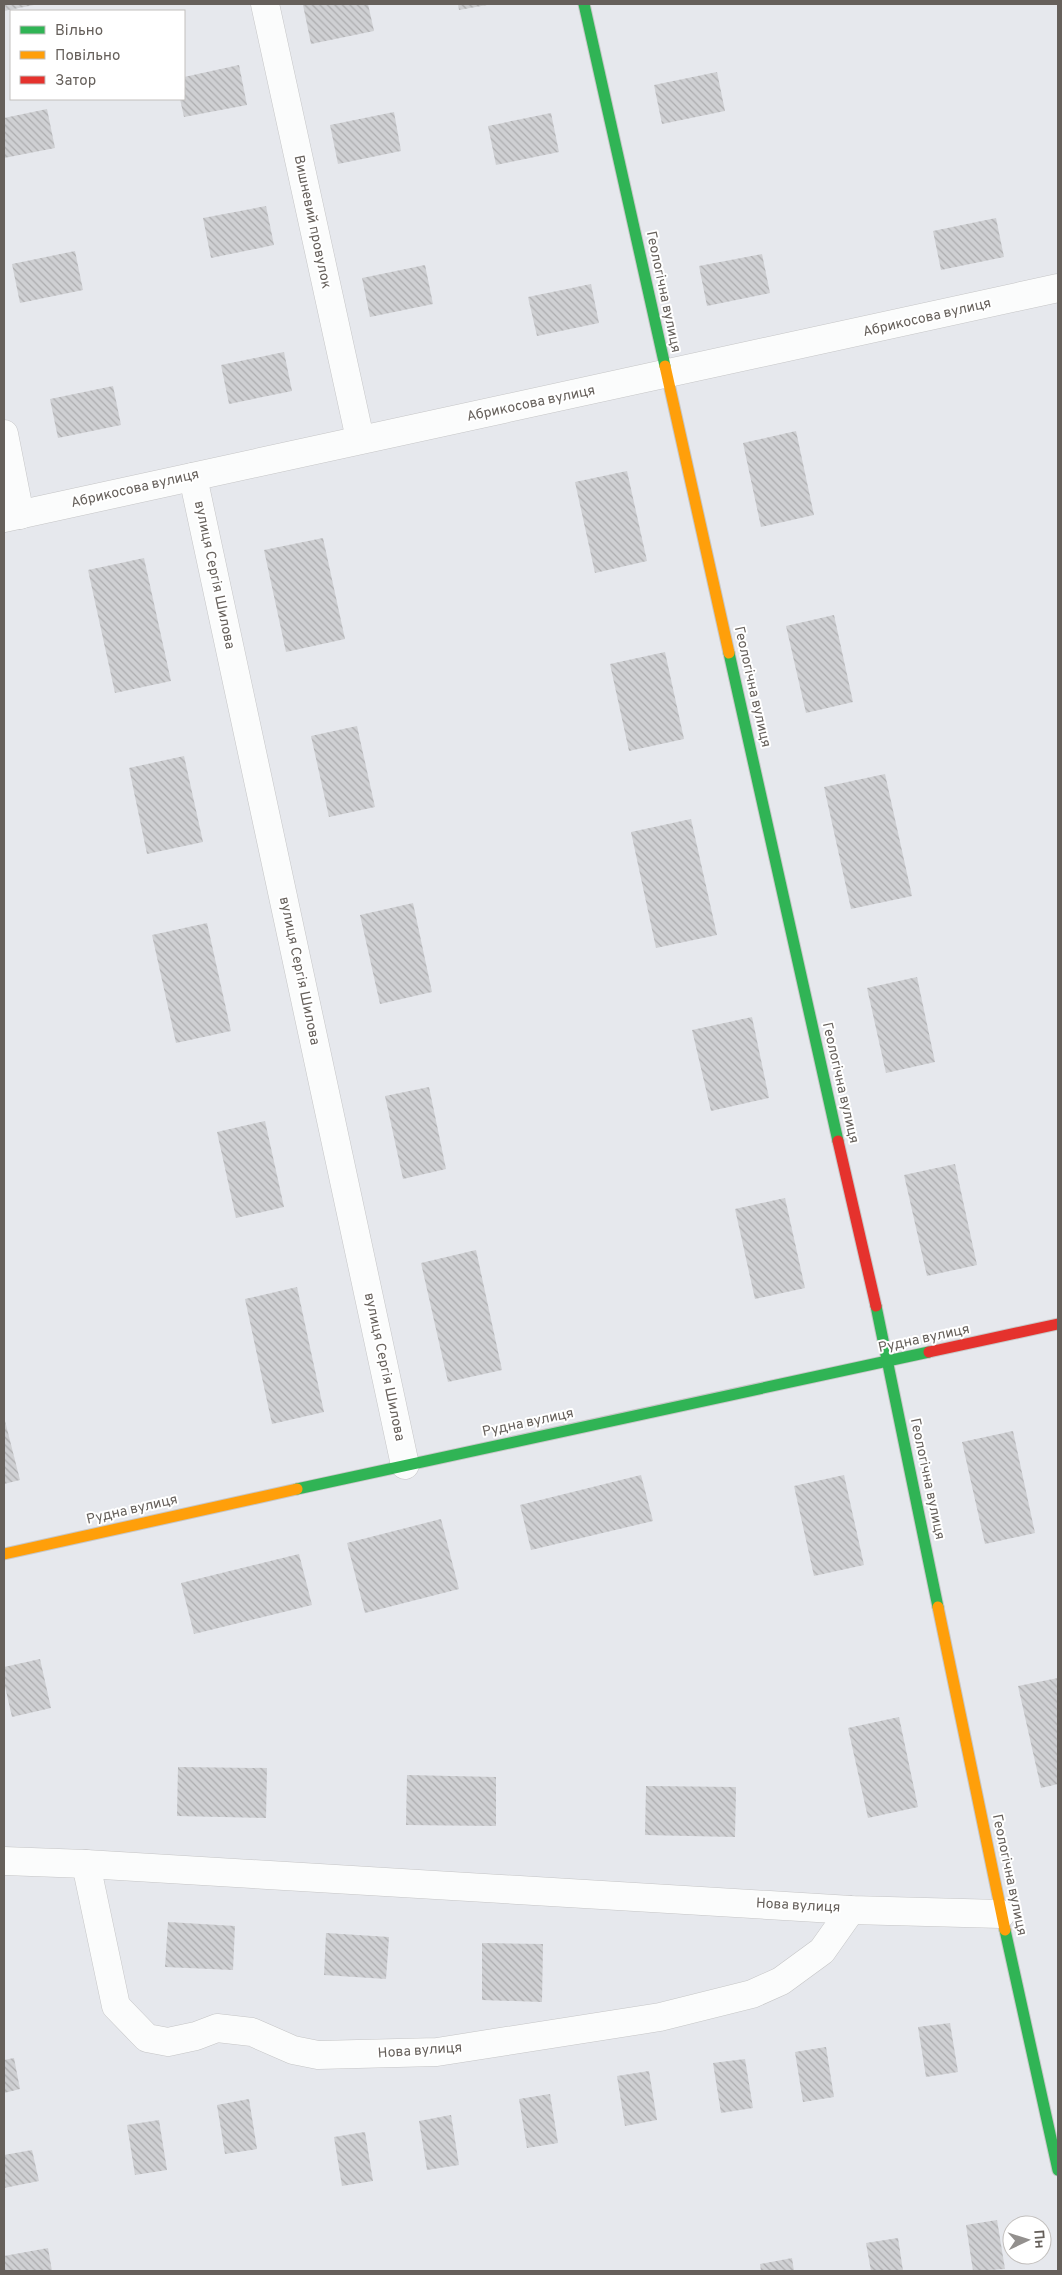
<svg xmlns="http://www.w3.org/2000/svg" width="1062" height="2275" viewBox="0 0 1062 2275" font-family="Overpass,sans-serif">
<defs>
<pattern id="building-back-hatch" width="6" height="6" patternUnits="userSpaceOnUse" patternTransform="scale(1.25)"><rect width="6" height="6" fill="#cfd0d3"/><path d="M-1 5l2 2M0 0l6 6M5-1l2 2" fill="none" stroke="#acacae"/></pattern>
</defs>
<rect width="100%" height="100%" fill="#e6e8ed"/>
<g fill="url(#building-back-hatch)">
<polygon points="4,4 34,4 34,5 4,11"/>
<polygon points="310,4 368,4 374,31 311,44 303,5"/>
<polygon points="458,4 487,4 487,5 459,10"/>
<polygon points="239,65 247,105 184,117 180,99 184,99 184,77"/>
<polygon points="717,72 725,111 662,124 654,85"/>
<polygon points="47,109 55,148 4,158 4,118"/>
<polygon points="394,112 401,151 338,164 330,125"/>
<polygon points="551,113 559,152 496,165 488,126"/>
<polygon points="266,206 274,245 211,258 203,218"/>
<polygon points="996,218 1004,257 941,270 933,231"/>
<polygon points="75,251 83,290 20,303 12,264"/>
<polygon points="762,254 770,293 707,306 699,266"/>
<polygon points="425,265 433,304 370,317 362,278"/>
<polygon points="591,284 599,323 537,336 528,297"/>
<polygon points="284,352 292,391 229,404 221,365"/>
<polygon points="113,386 121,425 58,438 50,399"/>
<polygon points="796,431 814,515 761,527 743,443"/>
<polygon points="627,471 647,561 595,573 575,482"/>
<polygon points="323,538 345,639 286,652 264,550"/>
<polygon points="144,558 171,681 115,693 88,570"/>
<polygon points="834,615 853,702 806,713 786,626"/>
<polygon points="665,652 684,739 629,751 610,664"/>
<polygon points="357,726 375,807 329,817 311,736"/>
<polygon points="184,756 203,842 147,854 129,768"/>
<polygon points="885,774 912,896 851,909 824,787"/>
<polygon points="691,819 717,935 656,948 631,832"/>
<polygon points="413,903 432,992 380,1004 360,915"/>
<polygon points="207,923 231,1031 176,1043 152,935"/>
<polygon points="917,977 935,1062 886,1073 867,988"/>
<polygon points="752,1017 769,1098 711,1111 692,1030"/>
<polygon points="429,1087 446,1169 403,1179 385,1096"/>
<polygon points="265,1121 284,1207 236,1218 217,1132"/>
<polygon points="955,1164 977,1265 927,1276 904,1175"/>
<polygon points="785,1198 805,1288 755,1299 735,1209"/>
<polygon points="476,1250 502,1370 448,1382 421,1263"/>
<polygon points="297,1287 324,1412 272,1424 245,1299"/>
<polygon points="4,1417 20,1480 4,1484"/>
<polygon points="1013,1431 1035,1533 985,1544 962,1442"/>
<polygon points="641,1475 653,1521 531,1550 520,1505"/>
<polygon points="844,1475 864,1565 814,1576 794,1486"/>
<polygon points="441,1519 459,1589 365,1613 347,1543"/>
<polygon points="299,1554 312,1605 194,1634 181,1583"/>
<polygon points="40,1659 51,1708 12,1717 4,1682 4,1667"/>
<polygon points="1058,1678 1058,1784 1041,1788 1018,1686"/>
<polygon points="899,1717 918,1807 868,1818 848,1728"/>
<polygon points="178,1767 267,1768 266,1818 177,1816"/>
<polygon points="407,1775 496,1777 496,1826 406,1825"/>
<polygon points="646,1786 736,1787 735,1837 645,1835"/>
<polygon points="168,1922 235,1926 233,1970 165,1967"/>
<polygon points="326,1933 389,1937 386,1979 324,1975"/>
<polygon points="482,1943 543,1944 542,2002 482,2000"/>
<polygon points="950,2023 958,2072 926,2077 918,2027"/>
<polygon points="826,2047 834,2097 803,2102 795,2052"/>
<polygon points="14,2058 20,2089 4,2093 4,2060"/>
<polygon points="745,2059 753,2108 721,2113 713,2063"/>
<polygon points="649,2071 657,2120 625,2126 617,2076"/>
<polygon points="550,2094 558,2143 527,2148 519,2099"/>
<polygon points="249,2099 257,2149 225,2154 217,2105"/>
<polygon points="451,2115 459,2165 427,2170 419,2121"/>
<polygon points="159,2120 167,2170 135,2175 127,2125"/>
<polygon points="365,2132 373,2181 342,2186 334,2137"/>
<polygon points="32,2150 39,2181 4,2188 4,2155"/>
<polygon points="997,2220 1005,2269 973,2271 966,2225"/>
<polygon points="898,2238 903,2271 871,2271 866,2243"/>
<polygon points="48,2248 52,2271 4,2271 4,2256"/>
<polygon points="792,2258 794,2271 761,2271 760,2264"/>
</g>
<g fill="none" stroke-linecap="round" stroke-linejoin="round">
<g stroke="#c5c5c6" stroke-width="29">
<g id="street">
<polyline points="265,4 360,439"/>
<polyline points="4,434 20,515"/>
<polyline points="193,477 405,1465"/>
<polyline points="4,518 1058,288"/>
<polyline points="4,1861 86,1864 851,1910 1001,1914"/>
<polyline points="86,1864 116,2006 147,2038 168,2042 196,2036 217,2028 252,2032 293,2050 318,2055 437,2052 660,2017 752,1994 781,1981 822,1951 851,1910"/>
</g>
</g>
<g stroke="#c7c7c7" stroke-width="13">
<g id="fast">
<polyline points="584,4 665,366"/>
<polyline points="729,653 838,1141"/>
<polyline points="876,1306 938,1607"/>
<polyline points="297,1489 929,1352"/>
<polyline points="1005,1930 1058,2170"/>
</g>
</g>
<g stroke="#c7c7c7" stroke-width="13">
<g id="slow">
<polyline points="665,366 729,653"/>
<polyline points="4,1554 297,1489"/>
<polyline points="938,1607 1005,1930"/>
</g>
</g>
<g stroke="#c7c7c7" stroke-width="13">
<g id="jam">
<polyline points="838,1141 876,1306"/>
<polyline points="929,1352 1058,1324"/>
</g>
</g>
<use href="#street" stroke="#fbfcfc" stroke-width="28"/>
<use href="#fast" stroke="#30b455" stroke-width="11"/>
<use href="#slow" stroke="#ff9f0a" stroke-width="11"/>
<use href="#jam" stroke="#e5322d" stroke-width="11"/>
</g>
<g text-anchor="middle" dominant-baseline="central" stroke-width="4" stroke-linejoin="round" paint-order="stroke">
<g font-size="14" fill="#66605b" stroke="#fff">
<text transform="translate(312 222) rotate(78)">Вишневий провулок</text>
<text transform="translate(663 292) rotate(78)">Геологічна вулиця</text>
<text transform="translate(927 318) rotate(-13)">Абрикосова вулиця</text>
<text transform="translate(531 404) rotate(-12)">Абрикосова вулиця</text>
<text transform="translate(135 489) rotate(-13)">Абрикосова вулиця</text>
<text transform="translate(214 575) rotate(78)">вулиця Сергія Шилова</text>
<text transform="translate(752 687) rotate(77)">Геологічна вулиця</text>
<text transform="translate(299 971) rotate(78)">вулиця Сергія Шилова</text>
<text transform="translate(840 1083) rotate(77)">Геологічна вулиця</text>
<text transform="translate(924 1339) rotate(-12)">Рудна вулиця</text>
<text transform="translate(384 1367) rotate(78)">вулиця Сергія Шилова</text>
<text transform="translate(528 1423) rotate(-12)">Рудна вулиця</text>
<text transform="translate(927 1479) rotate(78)">Геологічна вулиця</text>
<text transform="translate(132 1510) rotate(-13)">Рудна вулиця</text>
<text transform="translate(1009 1875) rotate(78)">Геологічна вулиця</text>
<text transform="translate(798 1906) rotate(3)">Нова вулиця</text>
<text transform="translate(420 2051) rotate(-4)">Нова вулиця</text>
</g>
</g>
<rect width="1062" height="2275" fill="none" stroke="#66605b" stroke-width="10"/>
<rect x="10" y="10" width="175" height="90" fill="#ffffff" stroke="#c2bfbd"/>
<rect x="20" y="26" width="25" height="8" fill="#30b455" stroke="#c2bfbd"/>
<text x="55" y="35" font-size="15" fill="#66605b">Вільно</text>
<rect x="20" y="51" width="25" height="8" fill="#ff9f0a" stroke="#c2bfbd"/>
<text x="55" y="60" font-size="15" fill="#66605b">Повільно</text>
<rect x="20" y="76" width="25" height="8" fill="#e5322d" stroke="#c2bfbd"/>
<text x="55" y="85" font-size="15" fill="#66605b">Затор</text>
<g transform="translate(1027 2240) rotate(86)"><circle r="24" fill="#ffffff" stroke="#c2bfbd"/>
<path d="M0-4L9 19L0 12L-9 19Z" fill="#93908e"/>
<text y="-8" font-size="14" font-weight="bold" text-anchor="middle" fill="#66605b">Пн</text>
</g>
</svg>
